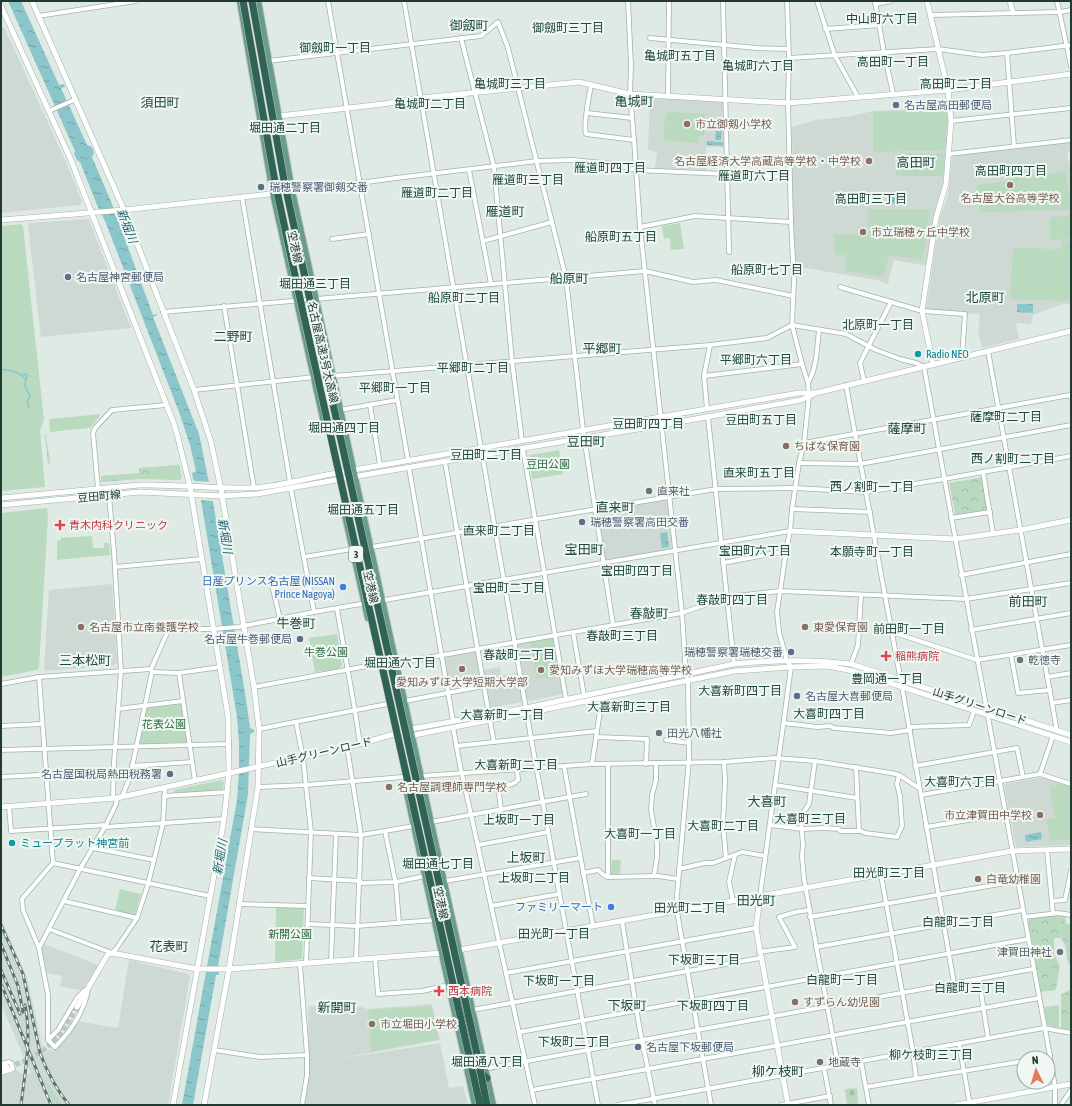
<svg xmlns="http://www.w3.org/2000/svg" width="1072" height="1106" viewBox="0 0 1072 1106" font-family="'Asap Condensed','Noto Sans JP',sans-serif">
<defs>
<pattern id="forest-crowns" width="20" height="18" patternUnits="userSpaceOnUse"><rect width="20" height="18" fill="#badac0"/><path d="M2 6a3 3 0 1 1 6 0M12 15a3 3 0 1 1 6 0" fill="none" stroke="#a0bca5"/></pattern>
<pattern id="cemetery-stones" width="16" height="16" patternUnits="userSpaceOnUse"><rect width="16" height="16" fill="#badac0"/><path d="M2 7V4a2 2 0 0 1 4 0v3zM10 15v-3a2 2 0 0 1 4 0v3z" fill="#a0bca5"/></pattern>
<pattern id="water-ripples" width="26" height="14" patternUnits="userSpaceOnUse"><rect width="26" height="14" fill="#8bc6cb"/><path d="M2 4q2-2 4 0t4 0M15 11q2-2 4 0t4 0" fill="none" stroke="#71a2a5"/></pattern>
</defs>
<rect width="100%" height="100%" fill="#e0eae5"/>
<g fill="#ced9d4">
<polygon points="1,27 4,27 66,162 82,201 80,205 1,213"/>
<polygon points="650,97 723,101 724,102 725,147 706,147 706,170 655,168 657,152 648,150"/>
<polygon points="948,108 949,121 942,193 934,216 926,266 894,260 888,284 877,280 805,268 794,267 792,127 816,120 851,116 873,111"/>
<polygon points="1071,142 1071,152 1067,153 1071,171 1071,304 1063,304 1033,315 1031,324 1016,323 1019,339 982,348 978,331 980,314 926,311 926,309 940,218 948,195 952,158 954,156"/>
<polygon points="87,219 89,220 131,328 41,337 28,225 30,223"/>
<polygon points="667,499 672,550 606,562 598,511"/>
<polygon points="112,584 117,663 115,665 46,671 44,669 49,590"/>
<polygon points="553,637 554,638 564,694 529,701 527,699 518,645 518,644"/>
<polygon points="476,651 482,685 467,688 466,680 448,684 444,658 446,656"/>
<polygon points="500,667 501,675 518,672 523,702 490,708 483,670"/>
<polygon points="1044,777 1071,786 1071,845 1016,847 1004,785 1005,784"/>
<polygon points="1,919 27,977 44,1054 50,1049 53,1051 64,1040 77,1021 118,1028 129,960 188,974 190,977 168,1105 1,1105 1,1074 18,1070 19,1073 31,1074 1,1004"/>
<polygon points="44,944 98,965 83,991 60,986 62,976 46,973 41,949"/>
<polygon points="432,1004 440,1040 332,1060 440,1043 449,1088 463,1086 468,1105 304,1105 309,1076 308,1006 336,1008 362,1007 366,1009"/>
</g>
<g fill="#badac0">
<polygon points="947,110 947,122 945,150 873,152 873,112"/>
<polygon points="668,112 705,114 704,136 699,136 699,143 663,140 665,118"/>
<polygon points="945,153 944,176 896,176 896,154"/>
<polygon points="1065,172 1071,202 1071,209 1068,210 980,212 977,185 1010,181 1010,177"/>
<polygon points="868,209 927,209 930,212 923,260 889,255 883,277 845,271 845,255 835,255 834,235 869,234"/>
<polygon points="1071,216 1071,239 1050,240 1050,217"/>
<polygon points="680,223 684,249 671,250 670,238 664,239 662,226"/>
<polygon points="21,224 23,226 44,420 40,430 45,487 1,491 1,226"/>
<polygon points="1061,241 1071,241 1071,300 1062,301 1010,299 1013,248 1061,249"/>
<polygon points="101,414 90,428 50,432 49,419"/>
<polygon points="559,450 563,474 532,479 529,455"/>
<polygon points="179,465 182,477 180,480 137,479 103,482 101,481 101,476 139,473 139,468"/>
<polygon points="47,508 48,517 39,668 37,670 1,677 1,513"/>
<polygon points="92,536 93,548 104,548 104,543 109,543 110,555 57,560 57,541 61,540 61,538"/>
<polygon points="337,634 342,665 338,669 315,672 309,638"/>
<polygon points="553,638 560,675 537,679 530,642"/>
<polygon points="180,703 182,704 187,741 186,742 140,744 139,742 146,708"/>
<polygon points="221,780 224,782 223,789 222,790 175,793 174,790"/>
<polygon points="1058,782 1071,787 1071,839 1050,841 1046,819 1055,818 1050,790 1052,787 1056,786"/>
<polygon points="612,860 621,860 620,874 611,874"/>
<polygon points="120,889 141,894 135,914 133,915 115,911"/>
<polygon points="276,908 304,908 302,959 276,962 275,960"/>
<polygon points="1059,1005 1059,1028 1047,1025 1044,1007"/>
<polygon points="431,1006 439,1039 371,1052 368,1010"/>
<polygon points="45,1079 62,1105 54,1105 44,1080"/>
</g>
<g fill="url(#forest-crowns)">
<polygon points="46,434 50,463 48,464 45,435"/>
<polygon points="179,465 181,471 159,471 158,479 137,479 103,482 101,481 101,476 139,473 139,468"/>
<polygon points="163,474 171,474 175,478 174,480 160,479 161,476"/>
<polygon points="983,477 988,512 956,518 949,483"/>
<polygon points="1058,914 1066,916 1065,923 1071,925 1071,964 1068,963 1065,945 1061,938 1054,938 1054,954 1060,965 1056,990 1041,992 1028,921 1031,918"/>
<polygon points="1071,989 1071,1030 1061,1028 1061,995"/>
</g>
<polygon fill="url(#cemetery-stones)" points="857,1088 858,1105 847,1105 845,1089"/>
<g fill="url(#water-ripples)">
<polygon points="8,1 21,1 59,85 64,84 65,87 61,88 87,145 92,147 94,153 92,157 112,204 153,315 157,314 157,315 153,317 199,434 213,502 246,699 250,728 254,730 254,732 250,734 248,794 218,966 219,975 216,975 193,1105 182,1105 237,800 239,770 239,743 237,717 201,500 195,481 193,479 192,473 196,471 190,445 179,412 105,221 97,205 80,162 77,160 74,154 75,151"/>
<polygon points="716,124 722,124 721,140 715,140"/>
<polygon points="707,141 723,142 723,146 707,145"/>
<polygon points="906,193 907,203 890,204 890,194"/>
<polygon points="1017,304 1033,304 1033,313 1017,312"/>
<polygon points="667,532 669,547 662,548 660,533"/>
<polygon points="1041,832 1042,839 1026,842 1025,835"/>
</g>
<polygon fill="#e0eae5" points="195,481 211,482 215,501 199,500"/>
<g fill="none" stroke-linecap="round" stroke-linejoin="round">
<g stroke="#8bc6cb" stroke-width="1.5">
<path d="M 1,370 C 8,369 21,372 25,379 C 26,383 25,382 25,386 C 26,389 28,392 30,395 L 27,402 L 29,407"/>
<polyline points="20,375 26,374 27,376 26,380"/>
</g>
<path stroke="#bac7c1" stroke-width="5" stroke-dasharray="5 2.5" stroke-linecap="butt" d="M 8,1067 C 45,1055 58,1041 77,1007"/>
<g stroke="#a3b1ab" stroke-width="5.5">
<g id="minor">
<polyline points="328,1 408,460"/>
<polyline points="404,1 531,738 598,1105"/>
<polyline points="628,1 631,65 630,94 634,140 640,227 682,613 686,675 688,681 689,759 676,906 711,1105"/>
<polyline points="723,1 729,252"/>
<polyline points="817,1 835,56 858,97"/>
<polyline points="875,1 884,53 893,93"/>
<polyline points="1057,1 1071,66"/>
<polyline points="875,4 891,1"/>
<polyline points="930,15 1060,12 1071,10"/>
<polyline points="38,16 136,1"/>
<polyline points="825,29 880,25"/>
<polyline points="461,38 494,167 512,361 522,441"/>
<polyline points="650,38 757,48 788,49"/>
<polyline points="1007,53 1014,146"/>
<polyline points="789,58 938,49 982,55 1007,53 1071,45"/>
<polyline points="268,61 481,36 498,22 508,48 566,278 583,430 613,625"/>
<path d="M 591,85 C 589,97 583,124 586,134 L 634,140"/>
<polyline points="668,97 669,1"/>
<polyline points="49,111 76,99"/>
<polyline points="587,113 632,118"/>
<polyline points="951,121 1071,108"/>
<polyline points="949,154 1071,140"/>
<polyline points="469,170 491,284"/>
<polyline points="292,191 323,188 396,178 537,161 573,160 614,164 636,170 790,177"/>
<polyline points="242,197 290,482"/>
<polyline points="640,227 695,216 791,222"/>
<polyline points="332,239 369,234"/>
<polyline points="483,241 552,222"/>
<polyline points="840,287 922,311 965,314 962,357"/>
<polyline points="224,306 254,488"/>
<polyline points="163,312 645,271 693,282 716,280 793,296"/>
<polyline points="988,351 1052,703 1056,726 1055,730"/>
<polyline points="333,376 710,345 767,338 792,325 846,334 876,350 900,359 916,363 924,367 1050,1056 1055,1087 1055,1105"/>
<polyline points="704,376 802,364"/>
<polyline points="864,381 860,363 891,302"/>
<path d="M 808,383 C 817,368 817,347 819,330"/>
<polyline points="846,385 902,687 954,983"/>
<polyline points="194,390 314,377"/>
<polyline points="370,405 380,465"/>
<polyline points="707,409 704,376 710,345"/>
<polyline points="340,410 397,400"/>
<polyline points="708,417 734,664"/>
<polyline points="804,443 1070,395 1071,398"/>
<polyline points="523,449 566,699"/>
<polyline points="445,462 489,715"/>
<polyline points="799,463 860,464 1071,425"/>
<polyline points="409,468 453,721"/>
<polyline points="983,472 993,533"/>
<polyline points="98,489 93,433 95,428 112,410 166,405"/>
<polyline points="291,489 314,612"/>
<polyline points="109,495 114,552 121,671 114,762 113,798"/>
<polyline points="792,509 870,512"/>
<polyline points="951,518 990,512"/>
<polyline points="372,547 716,489 795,488 866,492 944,479 1071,456"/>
<polyline points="304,557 352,549"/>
<polyline points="723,563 786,551"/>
<polyline points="115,567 202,559"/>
<polyline points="961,575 1071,554"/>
<polyline points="337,609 355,711 360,744"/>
<polyline points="280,619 272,585 307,578"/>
<polyline points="971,630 1071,613"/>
<polyline points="573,632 584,695"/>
<polyline points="892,632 977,660 1071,645"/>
<polyline points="1011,655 1018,693 1050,690"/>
<polyline points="397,663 682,613 727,597 780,591 966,599 1071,583"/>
<polyline points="851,664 858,645 861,595"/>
<polyline points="152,672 179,673 220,667"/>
<polyline points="179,673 195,781"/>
<polyline points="39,677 53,863 22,899 23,910 39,948"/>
<polyline points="1047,677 1071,673"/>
<polyline points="1,684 39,677 151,669"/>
<polyline points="254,687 378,664"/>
<polyline points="405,701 484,686"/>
<polyline points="1052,703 1071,700"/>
<polyline points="118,709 183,701"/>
<polyline points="490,721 494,742"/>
<polyline points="296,722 303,758 311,832 306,963"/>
<polyline points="784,723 817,727 830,726 834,728 891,733 910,730"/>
<polyline points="1,726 42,724"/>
<polyline points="453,727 461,771 462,774 535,1105"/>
<polyline points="909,727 969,725 974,711"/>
<polyline points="259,729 387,704"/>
<polyline points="596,737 647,739 646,764"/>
<polyline points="666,740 689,743"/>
<polyline points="456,746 597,731"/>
<polyline points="347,747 361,835 356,959"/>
<polyline points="1,750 229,744"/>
<polyline points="815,761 809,804 803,813 801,821 803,845 802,856 804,879 838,1065"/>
<polyline points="724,762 725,781 723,824 726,858"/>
<polyline points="592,764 602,698"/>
<polyline points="608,764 608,877 658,876 678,879"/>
<polyline points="132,766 192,762"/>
<polyline points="564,766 593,926"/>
<polyline points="915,766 1017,748 1023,777"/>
<polyline points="856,767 859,831"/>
<polyline points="1040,774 1053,736"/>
<polyline points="421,776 592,764 724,762 775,758 815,761 891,773 899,775 919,788"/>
<polyline points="1,777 114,771"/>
<polyline points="775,785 857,798"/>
<polyline points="258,787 306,785 403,777"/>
<polyline points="921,795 1040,774 1071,784"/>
<polyline points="164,796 228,792"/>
<polyline points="122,797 130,777 152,672 151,669 168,631 170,629 213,629 238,627 314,612 790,531"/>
<polyline points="9,806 11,831 106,825"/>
<path d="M 501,810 L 498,786 C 505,785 513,786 518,780 L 517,769"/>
<polyline points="431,822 586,794"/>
<polyline points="770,825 802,829 825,828 839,829 840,831 861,831 865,833 897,837 902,826 900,796 897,784 899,775"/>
<polyline points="105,827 224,819"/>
<polyline points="926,827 1005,814"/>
<polyline points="251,829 361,835 414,826"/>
<polyline points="385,831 396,885 399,923"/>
<polyline points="478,845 548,832"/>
<polyline points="93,848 154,860"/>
<polyline points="1047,850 1053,914"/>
<polyline points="53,863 210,896"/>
<polyline points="679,869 705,863 713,863 742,852 765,856"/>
<polyline points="583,873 598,870 605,876 608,877"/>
<polyline points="881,875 913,1052 916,1078"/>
<polyline points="654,876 657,857 657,844 651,810 652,795 656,780 656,763"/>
<polyline points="309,878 360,881"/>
<polyline points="445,881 580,858"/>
<polyline points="360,883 396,882 425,876"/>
<polyline points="760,896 791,667 787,661 779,632 777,612 786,551 790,531 792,509 799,463 804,443 809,396 808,383 802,364 792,325 794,280 791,222 788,103 789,58 787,1"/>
<polyline points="64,901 137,918"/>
<polyline points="733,901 729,882 735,855"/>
<polyline points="1052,901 1065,900 1071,871"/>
<polyline points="239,904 308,906"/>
<polyline points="491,906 559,894"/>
<polyline points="810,917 1017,881"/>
<polyline points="1024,917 1058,913 1071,915"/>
<polyline points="622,921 639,1025 655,1105"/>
<polyline points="308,924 357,926 435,920"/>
<polyline points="49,929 112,953 116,949 137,918 148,884 163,823 165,787"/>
<polyline points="816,947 1023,910"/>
<polyline points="759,952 795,947 779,917 796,912 809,910"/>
<polyline points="375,958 378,994 422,991 449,985"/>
<polyline points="331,961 336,834"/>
<polyline points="300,964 307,1055 307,1075 302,1105"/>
<polyline points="506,973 756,928"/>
<polyline points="979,979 988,1038"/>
<path d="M 88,990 C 84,1011 71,1031 55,1047 L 48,1040 L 48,995 L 39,948 L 80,869 L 106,825 L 116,804 L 117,798"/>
<polyline points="472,1010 760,958"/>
<polyline points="520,1032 1028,939"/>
<polyline points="48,1040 58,1030 77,998 85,990"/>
<polyline points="959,1044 970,1105"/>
<polyline points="214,1050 260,1057 307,1055"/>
<polyline points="1042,1058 1050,1056"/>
<polyline points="861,1061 869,1105"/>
<polyline points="1,1064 9,1062 11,1063 13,1069 1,1073"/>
<polyline points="824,1068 831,1105"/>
<polyline points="483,1069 1033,969"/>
<polyline points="866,1087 1024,1061"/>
<polyline points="532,1090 1039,998"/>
<polyline points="618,1105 1044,1028 1071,1033"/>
<polyline points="781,1105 830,1096"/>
<polyline points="1061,1105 1071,1090"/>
</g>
</g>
<g stroke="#a3b1ab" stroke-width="6">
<g id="tertiary">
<polyline points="32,1 124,210 194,390 211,442 221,489 254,687 259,729 258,787 229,969 204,1105"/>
<polyline points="927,1 948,90 951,121 946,184 936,218 922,311 933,365"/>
<polyline points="1010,1 1013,13"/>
<polyline points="1,6 71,160 174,424 178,438 190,487 228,716 229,773 224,819 173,1105"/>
<polyline points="279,116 383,104 421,98 579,82 630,94 788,103 948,90 1071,74"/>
<polyline points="1,220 124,210 289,192"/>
<path d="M 1,498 L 139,485 C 178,484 215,489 254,488 C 281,486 309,478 336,473 L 799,393 L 815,393"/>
<polyline points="1,505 140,492 222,496 257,494 381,472 662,425 801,400 816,393 1071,331"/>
<polyline points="790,531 955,539 1020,530 1071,520"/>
<polyline points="409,736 527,713 735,671 791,667 828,666 853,671 1071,742"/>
<path d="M 1,807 L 117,798 L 360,744 L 411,729 L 526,708 L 734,664 C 773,660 812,659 851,664 L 1071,735"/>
<polyline points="760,896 1012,851 1071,849"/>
<polyline points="77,1007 108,954 112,953 197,969 229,969 442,953 760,896 756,928 788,1105"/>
<polyline points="1,1068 7,1067"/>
<polyline points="956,1105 1071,1084"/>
</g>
</g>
<g stroke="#bdc4c1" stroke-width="8">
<g id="primary">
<polyline points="240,1 273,193 325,427"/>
<polyline points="258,1 292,191 493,1105"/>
<polyline points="343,506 368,618"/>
<polyline points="407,793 475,1105"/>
</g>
</g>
<g stroke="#bdc4c1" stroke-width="8">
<polyline id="motorway" points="459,992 476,1070 487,1078"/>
</g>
<use href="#minor" stroke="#fff" stroke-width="4"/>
<use href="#tertiary" stroke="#fff" stroke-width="5"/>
<use href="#primary" stroke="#689c8b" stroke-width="6"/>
<use href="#motorway" stroke="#306355" stroke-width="7"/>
<g stroke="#5c746c" stroke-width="3">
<g id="rail">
<path d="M 1,925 L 23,974 L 40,1053 C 47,1072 56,1089 69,1105"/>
<polyline points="1,944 18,986 23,1012"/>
<polyline points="1,970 20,1014"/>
<polyline points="2,986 51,1105"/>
<path d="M 21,1105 C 25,1072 32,1038 25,1005"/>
</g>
</g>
<use href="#rail" stroke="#f0f7f3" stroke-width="1.5" stroke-dasharray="4.5" stroke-linecap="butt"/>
<g stroke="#bdc4c1" stroke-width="8" stroke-linecap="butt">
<g id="motorway-bridge">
<polyline points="243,1 275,182 297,285 480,1105"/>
<polyline points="252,1 284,180 306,282 477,1054 487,1105"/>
</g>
</g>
<use href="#motorway-bridge" stroke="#306355" stroke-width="7"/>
</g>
<g fill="#5c6f8a" stroke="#f0f7f3" stroke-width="1.5">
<circle cx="896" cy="105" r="4"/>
<circle cx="261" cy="187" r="4"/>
<circle cx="68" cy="277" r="4"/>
<circle cx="582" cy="522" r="4"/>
<circle cx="300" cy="639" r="4"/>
<circle cx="791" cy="652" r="4"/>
<circle cx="797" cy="696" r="4"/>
<circle cx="170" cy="774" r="4"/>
<circle cx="638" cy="1047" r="4"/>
</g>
<g fill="#8d6e63" stroke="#f0f7f3" stroke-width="1.5">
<circle cx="687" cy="124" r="4"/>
<circle cx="869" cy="161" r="4"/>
<circle cx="1010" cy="185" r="4"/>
<circle cx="863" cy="232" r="4"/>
<circle cx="786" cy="446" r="4"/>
<circle cx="81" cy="627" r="4"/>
<circle cx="805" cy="627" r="4"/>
<circle cx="462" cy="669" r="4"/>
<circle cx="541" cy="670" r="4"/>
<circle cx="389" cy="787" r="4"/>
<circle cx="1040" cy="815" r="4"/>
<circle cx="978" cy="879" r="4"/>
<circle cx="795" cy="1002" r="4"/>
<circle cx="372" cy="1024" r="4"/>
</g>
<g fill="#0f9aa8" stroke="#f0f7f3" stroke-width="1.5">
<circle cx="918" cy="354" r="4"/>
<circle cx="12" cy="843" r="4"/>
</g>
<g fill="#6b7280" stroke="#f0f7f3" stroke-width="1.5">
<circle cx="649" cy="491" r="4"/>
<circle cx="1020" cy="660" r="4"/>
<circle cx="659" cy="733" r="4"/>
<circle cx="1060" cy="952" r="4"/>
<circle cx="820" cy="1062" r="4"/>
</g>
<g fill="#e0444e" stroke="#f0f7f3" stroke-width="1.5">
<path d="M58 519h4v4h4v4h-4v4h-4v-4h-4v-4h4z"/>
<path d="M884 650h4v4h4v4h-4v4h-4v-4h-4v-4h4z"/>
<path d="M437 985h4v4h4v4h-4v4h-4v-4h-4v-4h4z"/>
</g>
<g fill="#3f7fe0" stroke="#f0f7f3" stroke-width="1.5">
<circle cx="343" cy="587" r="4"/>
<circle cx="611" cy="907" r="4"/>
</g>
<g text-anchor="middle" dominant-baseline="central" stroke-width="4" stroke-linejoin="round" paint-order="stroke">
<rect fill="#f0f7f3" stroke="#60726b" stroke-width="1" x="349" y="546" width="14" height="16" rx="3"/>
<g font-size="10" font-weight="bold" fill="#223931">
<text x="356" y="554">3</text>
</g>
<g font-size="11" fill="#4e5e75" stroke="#f0f7f3" text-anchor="start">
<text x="904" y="105">名古屋高田郵便局</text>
<text x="269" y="187">瑞穂警察署御剱交番</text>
<text x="76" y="277">名古屋神宮郵便局</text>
<text x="590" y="522">瑞穂警察署高田交番</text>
<text x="292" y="639" text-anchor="end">名古屋牛巻郵便局</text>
<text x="783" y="652" text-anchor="end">瑞穂警察署瑞穂交番</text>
<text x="805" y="696">名古屋大喜郵便局</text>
<text x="162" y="774" text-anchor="end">名古屋国税局熱田税務署</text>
<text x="646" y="1047">名古屋下坂郵便局</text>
</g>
<g font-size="11" fill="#785e54" stroke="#f0f7f3" text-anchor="start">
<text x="695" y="124">市立御剱小学校</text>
<text x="861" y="161" text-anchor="end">名古屋経済大学高蔵高等学校・中学校</text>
<text x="1010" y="198" text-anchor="middle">名古屋大谷高等学校</text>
<text x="871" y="232">市立瑞穂ヶ丘中学校</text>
<text x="794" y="446">ちばな保育園</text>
<text x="89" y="627">名古屋市立南養護学校</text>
<text x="813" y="627">東愛保育園</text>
<text x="549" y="670">愛知みずほ大学瑞穂高等学校</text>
<text x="462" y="682" text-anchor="middle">愛知みずほ大学短期大学部</text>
<text x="397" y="787">名古屋調理師専門学校</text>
<text x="1032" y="815" text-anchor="end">市立津賀田中学校</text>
<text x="986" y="879">白竜幼稚園</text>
<text x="803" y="1002">すずらん幼児園</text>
<text x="380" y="1024">市立堀田小学校</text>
</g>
<g font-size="11" fill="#223931" stroke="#f0f7f3">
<text transform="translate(295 247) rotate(78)">空港線</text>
<text transform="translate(323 352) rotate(77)">名古屋高速3号大高線</text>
<text transform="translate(99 496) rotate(-5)">豆田町線</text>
<text transform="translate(371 587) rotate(77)">空港線</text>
<text transform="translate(980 706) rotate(18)">山手グリーンロード</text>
<text transform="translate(324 752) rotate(-13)">山手グリーンロード</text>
<text transform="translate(441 903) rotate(78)">空港線</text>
</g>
<g font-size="11" fill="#0d838f" stroke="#f0f7f3" text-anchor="start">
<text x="926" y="354">Radio NEO</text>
<text x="20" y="843">ミュープラット神宮前</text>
</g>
<g font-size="11" fill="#2f6c43" stroke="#f0f7f3">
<text x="548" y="464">豆田公園</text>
<text x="326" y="652">牛巻公園</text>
<text x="164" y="724">花表公園</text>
<text x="290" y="934">新開公園</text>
</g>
<g font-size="11" fill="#5b616d" stroke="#f0f7f3" text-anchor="start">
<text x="657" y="491">直来社</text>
<text x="1028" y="660">乾徳寺</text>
<text x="667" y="733">田光八幡社</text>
<text x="1052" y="952" text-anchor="end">津賀田神社</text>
<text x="828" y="1062">地蔵寺</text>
</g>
<g font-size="11" fill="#be3a42" stroke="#f0f7f3" text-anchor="start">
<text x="69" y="525">青木内科クリニック</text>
<text x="895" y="656">稲熊病院</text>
<text x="448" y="991">西本病院</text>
</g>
<g font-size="11" fill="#366cbe" stroke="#f0f7f3" text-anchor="end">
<text x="335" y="581">日産プリンス名古屋 (NISSAN<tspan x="335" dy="13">Prince Nagoya)</tspan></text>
<text x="603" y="907">ファミリーマート</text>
</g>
<g font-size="12" fill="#20493c" stroke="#f0f7f3">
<text x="882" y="19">中山町六丁目</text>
<text x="568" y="28">御劔町三丁目</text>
<text x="335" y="48">御劔町一丁目</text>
<text x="680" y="56">亀城町五丁目</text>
<text x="893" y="62">高田町一丁目</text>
<text x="758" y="66">亀城町六丁目</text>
<text x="510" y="84">亀城町三丁目</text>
<text x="956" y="84">高田町二丁目</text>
<text x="430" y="104">亀城町二丁目</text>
<text x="285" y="128">堀田通二丁目</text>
<text x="610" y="168">雁道町四丁目</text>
<text x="1011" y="171">高田町四丁目</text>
<text x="754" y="176">雁道町六丁目</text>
<text x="528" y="180">雁道町三丁目</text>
<text x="437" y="193">雁道町二丁目</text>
<text x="871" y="199">高田町三丁目</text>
<text x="621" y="237">船原町五丁目</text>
<text x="767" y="270">船原町七丁目</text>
<text x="315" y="284">堀田通三丁目</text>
<text x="464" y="298">船原町二丁目</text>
<text x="878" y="325">北原町一丁目</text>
<text x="756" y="360">平郷町六丁目</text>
<text x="473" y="368">平郷町二丁目</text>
<text x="395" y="388">平郷町一丁目</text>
<text x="1006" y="417">薩摩町二丁目</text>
<text x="761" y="420">豆田町五丁目</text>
<text x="648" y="424">豆田町四丁目</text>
<text x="344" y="428">堀田通四丁目</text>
<text x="486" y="455">豆田町二丁目</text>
<text x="1013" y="459">西ノ割町二丁目</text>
<text x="759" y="473">直来町五丁目</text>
<text x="872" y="487">西ノ割町一丁目</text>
<text x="363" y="510">堀田通五丁目</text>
<text x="499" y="531">直来町二丁目</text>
<text x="755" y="551">宝田町六丁目</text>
<text x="872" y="552">本願寺町一丁目</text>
<text x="637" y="571">宝田町四丁目</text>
<text x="509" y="588">宝田町二丁目</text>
<text x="732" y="600">春敲町四丁目</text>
<text x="909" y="629">前田町一丁目</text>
<text x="622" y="636">春敲町三丁目</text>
<text x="519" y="655">春敲町二丁目</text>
<text x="400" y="663">堀田通六丁目</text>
<text x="887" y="679">豊岡通一丁目</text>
<text x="740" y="691">大喜新町四丁目</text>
<text x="629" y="707">大喜新町三丁目</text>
<text x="829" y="714">大喜町四丁目</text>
<text x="502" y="715">大喜新町一丁目</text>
<text x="516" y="765">大喜新町二丁目</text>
<text x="960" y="782">大喜町六丁目</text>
<text x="810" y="819">大喜町三丁目</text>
<text x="519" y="820">上坂町一丁目</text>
<text x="723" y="826">大喜町二丁目</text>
<text x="640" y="834">大喜町一丁目</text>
<text x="438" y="864">堀田通七丁目</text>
<text x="889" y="873">田光町三丁目</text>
<text x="534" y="878">上坂町二丁目</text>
<text x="690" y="908">田光町二丁目</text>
<text x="958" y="922">白龍町二丁目</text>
<text x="554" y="934">田光町一丁目</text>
<text x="704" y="960">下坂町三丁目</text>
<text x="842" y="980">白龍町一丁目</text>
<text x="559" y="981">下坂町一丁目</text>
<text x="970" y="988">白龍町三丁目</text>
<text x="713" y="1006">下坂町四丁目</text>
<text x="574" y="1042">下坂町二丁目</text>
<text x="931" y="1055">柳ケ枝町三丁目</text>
<text x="487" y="1062">堀田通八丁目</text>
</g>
<g font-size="12" font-style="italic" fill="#216870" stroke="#f0f7f3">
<text transform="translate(127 226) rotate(69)">新堀川</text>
<text transform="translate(225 536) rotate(80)">新堀川</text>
<text transform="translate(220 857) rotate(-81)">新堀川</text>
</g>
<g font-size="13" fill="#20493c" stroke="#f0f7f3">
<text x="469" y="25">御劔町</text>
<text x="634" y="101">亀城町</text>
<text x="160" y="102">須田町</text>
<text x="916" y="162">高田町</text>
<text x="505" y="211">雁道町</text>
<text x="569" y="278">船原町</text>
<text x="985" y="297">北原町</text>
<text x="233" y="336">二野町</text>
<text x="602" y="348">平郷町</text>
<text x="907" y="428">薩摩町</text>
<text x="586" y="441">豆田町</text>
<text x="615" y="507">直来町</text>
<text x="584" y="549">宝田町</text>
<text x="1028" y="601">前田町</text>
<text x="649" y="613">春敲町</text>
<text x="296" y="623">牛巻町</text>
<text x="85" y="660">三本松町</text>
<text x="767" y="801">大喜町</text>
<text x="526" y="857">上坂町</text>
<text x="756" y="900">田光町</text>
<text x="169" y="946">花表町</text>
<text x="627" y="1005">下坂町</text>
<text x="337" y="1007">新開町</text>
<text x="778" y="1071">柳ケ枝町</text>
</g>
</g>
<rect width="1072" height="1106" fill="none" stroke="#223931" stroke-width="4"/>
<g transform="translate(1036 1070) rotate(355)"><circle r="19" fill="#f0f7f3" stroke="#9eaba5"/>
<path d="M0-3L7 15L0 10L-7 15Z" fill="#e87860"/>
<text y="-6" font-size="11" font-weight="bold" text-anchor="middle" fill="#223931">N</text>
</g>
</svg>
